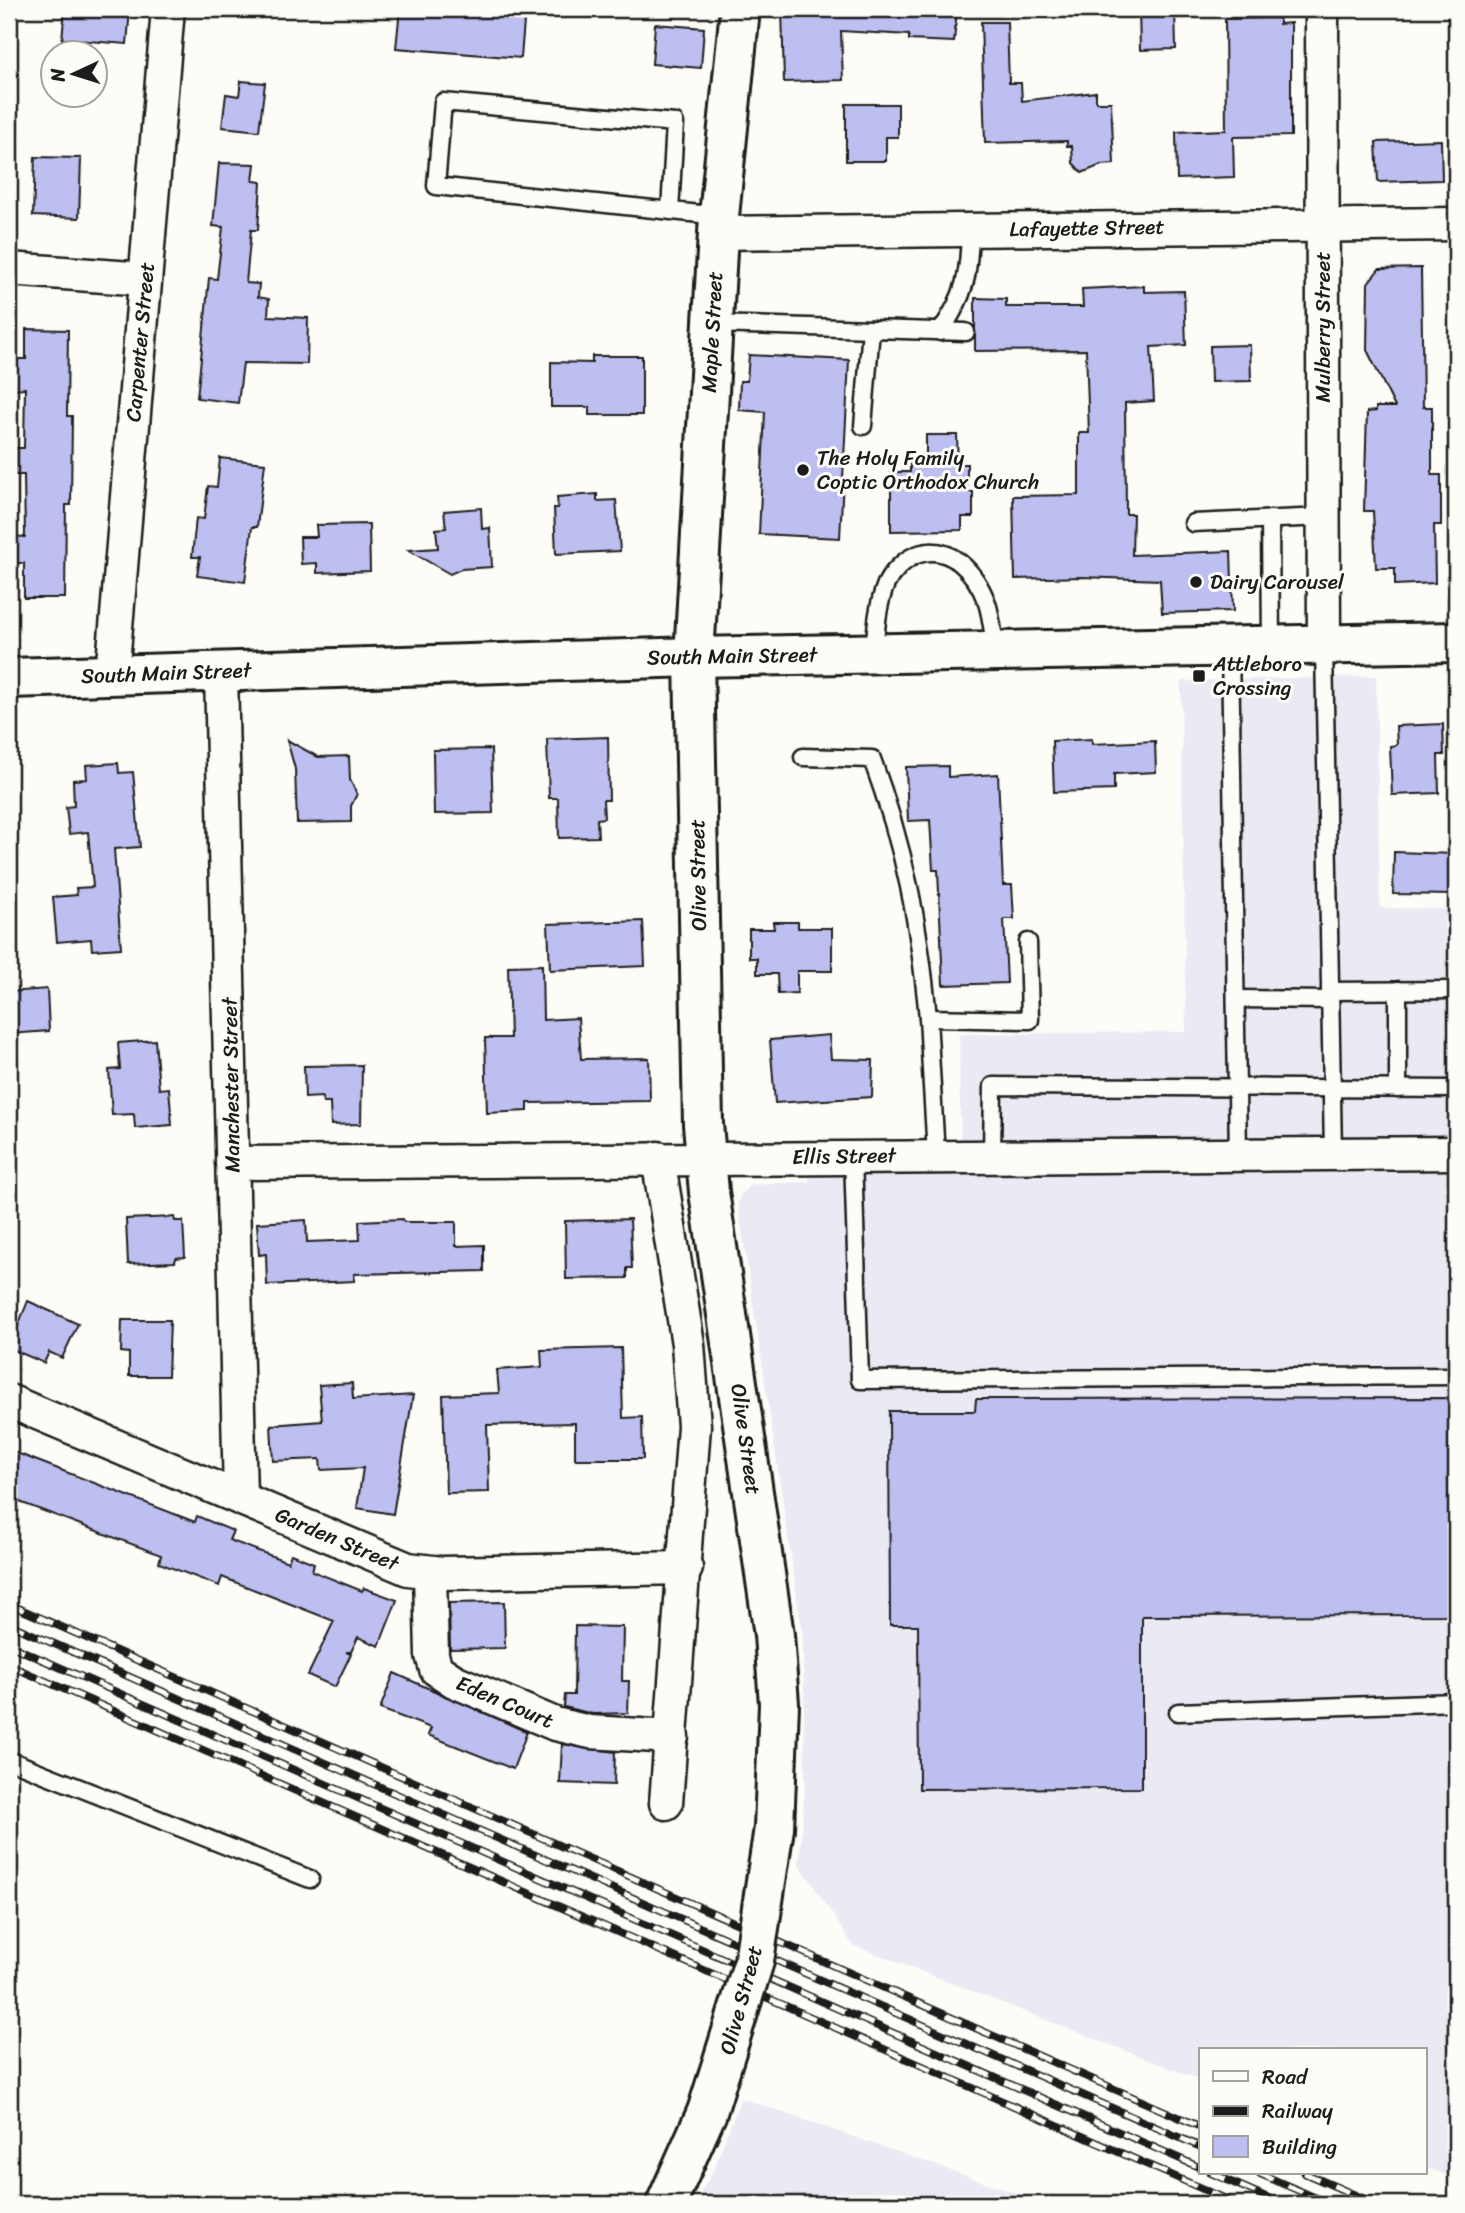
<svg xmlns="http://www.w3.org/2000/svg" width="1465" height="2213" viewBox="0 0 1465 2213" font-family="Sriracha,sans-serif">
<rect width="100%" height="100%" fill="#fdfcf7"/>
<filter id="ink" filterUnits="userSpaceOnUse"><feTurbulence type="fractalNoise" baseFrequency=".0143" numOctaves="2"/><feDisplacementMap in="SourceGraphic" scale="14" xChannelSelector="R" yChannelSelector="G"/><feConvolveMatrix kernelMatrix="1 2 1 2 8 2 1 2 1" color-interpolation-filters="sRGB"/></filter>
<g filter="url(#ink)">
<g fill="#eaeaf5">
<polygon points="1376,676 1380,908 1456,909 1456,2179 1425,2167 1425,2050 1201,2050 1201,2080 853,1945 799,1864 805,1786 803,1637 738,1203 741,1194 752,1184 809,1182 810,1175 961,1172 959,1034 1186,1032 1181,681"/>
<polygon points="741,2098 744,2099 1048,2204 695,2204 714,2168"/>
</g>
<g fill="#bebff1" stroke="#1c1c1c" stroke-width="2">
<polygon points="65,9 130,9 127,44 62,39"/>
<polygon points="400,9 525,9 521,58 396,48"/>
<polygon points="782,9 957,9 954,42 909,40 909,35 841,31 843,80 784,82"/>
<polygon points="1139,9 1175,9 1176,49 1140,50"/>
<polygon points="1279,18 1279,24 1291,23 1291,136 1233,137 1234,177 1177,179 1176,132 1226,130 1225,19"/>
<polygon points="981,22 1007,22 1009,83 1021,83 1022,101 1096,92 1096,102 1111,102 1114,164 1101,165 1082,173 1073,163 1072,146 1067,146 1067,141 985,143"/>
<polygon points="655,24 704,28 701,68 652,64"/>
<polygon points="241,81 265,83 259,131 222,127 226,94 239,96"/>
<polygon points="846,104 898,104 898,137 886,137 886,161 846,161"/>
<polygon points="1441,140 1442,180 1378,182 1376,142"/>
<polygon points="35,157 81,158 79,218 33,216"/>
<polygon points="219,163 255,164 253,181 261,182 258,230 251,230 246,283 259,284 258,297 269,299 268,316 308,318 307,364 243,363 238,403 197,398 209,278 217,279 223,227 213,226"/>
<polygon points="1421,268 1423,407 1432,407 1432,475 1441,475 1441,525 1434,525 1435,583 1395,585 1395,568 1376,568 1373,511 1364,511 1367,412 1376,411 1376,407 1395,407 1367,350 1368,283 1379,269"/>
<polygon points="1144,286 1144,292 1184,291 1186,345 1151,347 1154,401 1125,403 1126,514 1133,514 1132,555 1231,551 1233,611 1162,613 1160,580 1082,577 1015,579 1013,496 1079,495 1079,433 1089,433 1086,350 975,351 975,298 1006,299 1006,307 1083,307 1082,289"/>
<polygon points="26,329 68,330 67,416 72,416 71,505 66,505 65,598 24,598 24,563 10,563 10,536 25,537 24,475 15,475 15,448 24,448 25,388 13,389 13,359 26,359"/>
<polygon points="1250,345 1251,381 1211,382 1210,346"/>
<polygon points="749,355 849,360 840,538 759,534 765,412 739,410 740,381 747,381"/>
<polygon points="592,356 642,356 642,415 589,415 589,407 551,407 551,362 592,363"/>
<polygon points="926,435 957,435 958,464 967,464 967,492 973,492 973,517 962,517 962,530 891,531 891,472 910,472 910,459 926,459"/>
<polygon points="220,458 265,463 257,527 252,527 245,582 197,576 200,557 192,557 196,518 204,519 208,486 217,487"/>
<polygon points="597,494 597,501 616,500 620,551 556,554 554,508 558,508 557,497"/>
<polygon points="481,508 482,529 490,528 492,567 461,569 450,574 408,550 438,548 436,529 446,528 444,511"/>
<polygon points="369,524 370,571 317,573 317,563 301,564 300,537 317,537 316,525"/>
<polygon points="1443,724 1444,755 1438,755 1439,793 1392,795 1390,746 1397,745 1396,726"/>
<polygon points="608,737 609,800 603,800 604,818 597,819 598,837 559,838 558,798 549,798 547,739"/>
<polygon points="1092,739 1092,744 1155,741 1156,772 1114,774 1114,790 1054,792 1052,741"/>
<polygon points="287,740 318,757 349,756 350,780 357,794 351,806 351,822 297,823 295,769"/>
<polygon points="491,749 493,813 434,814 433,750"/>
<polygon points="118,763 119,773 133,772 140,847 114,849 121,948 92,950 91,939 57,942 53,897 77,895 76,888 93,887 88,832 69,834 66,807 74,806 73,780 87,779 86,765"/>
<polygon points="948,766 948,777 998,774 1003,885 1012,885 1014,919 1004,919 1007,983 943,985 938,870 933,870 930,820 908,821 906,767"/>
<polygon points="1394,852 1456,854 1454,895 1393,894"/>
<polygon points="643,921 645,966 550,970 548,924"/>
<polygon points="773,922 798,922 798,928 832,928 832,971 797,971 797,993 778,994 777,974 757,974 757,958 749,958 749,929 774,929"/>
<polygon points="542,965 543,1020 578,1018 581,1059 649,1058 650,1101 528,1103 528,1111 487,1113 485,1038 510,1038 508,966"/>
<polygon points="47,989 49,1031 9,1034 9,992"/>
<polygon points="829,1035 831,1059 873,1060 872,1097 775,1103 770,1040"/>
<polygon points="155,1040 159,1089 169,1088 172,1125 135,1128 134,1114 112,1115 109,1070 120,1069 118,1043"/>
<polygon points="362,1065 361,1124 331,1125 330,1103 323,1103 322,1097 305,1098 304,1066"/>
<polygon points="174,1217 175,1221 183,1221 185,1257 176,1258 175,1262 128,1264 126,1219"/>
<polygon points="403,1219 404,1222 456,1222 456,1246 484,1245 484,1271 354,1274 354,1281 267,1285 266,1254 259,1255 257,1223 306,1220 307,1242 360,1240 359,1221"/>
<polygon points="630,1219 632,1268 627,1268 627,1278 566,1279 565,1221"/>
<polygon points="28,1301 78,1324 62,1358 49,1352 44,1363 9,1348"/>
<polygon points="122,1320 170,1320 168,1376 129,1376 129,1353 121,1352"/>
<polygon points="621,1348 623,1418 642,1417 643,1459 575,1459 575,1423 487,1425 489,1492 446,1493 443,1395 499,1393 497,1370 542,1367 541,1350"/>
<polygon points="352,1383 353,1399 413,1395 393,1514 357,1508 363,1468 321,1470 320,1459 273,1461 271,1425 322,1421 319,1385"/>
<polygon points="1456,1398 1456,1615 1142,1616 1142,1788 919,1789 918,1625 890,1625 889,1411 975,1411 976,1399"/>
<polygon points="9,1450 195,1522 197,1516 233,1531 229,1540 288,1562 291,1554 314,1563 312,1571 362,1591 364,1588 397,1600 379,1646 358,1637 351,1652 346,1652 351,1654 335,1687 308,1675 334,1621 222,1577 219,1586 159,1563 161,1555 9,1498"/>
<polygon points="504,1602 505,1648 450,1649 449,1603"/>
<polygon points="575,1626 623,1627 622,1681 629,1681 628,1713 593,1714 564,1707 565,1695 574,1695"/>
<polygon points="394,1673 527,1732 513,1769 428,1735 431,1728 380,1709"/>
<polygon points="562,1744 615,1752 614,1785 560,1783"/>
</g>
<g fill="none" stroke-linecap="round" stroke-linejoin="round">
<g stroke="#1c1c1c" stroke-width="21">
<g id="service">
<polyline points="670,211 675,123 443,102 436,186 719,216"/>
<polyline points="713,324 966,332"/>
<path d="M 940,332 C 966,295 969,274 970,229"/>
<polyline points="863,426 871,329"/>
<polyline points="1270,519 1271,646"/>
<polyline points="1193,523 1324,517"/>
<polyline points="1324,646 1333,1154"/>
<polyline points="1230,647 1238,1154"/>
<path d="M 874,653 C 876,630 877,606 886,584 C 892,572 904,560 916,555 C 950,542 976,573 987,603 C 992,618 993,636 996,651"/>
<path d="M 803,757 L 872,759 C 905,849 919,923 928,1018"/>
<polyline points="1398,990 1398,1089"/>
<polyline points="1330,991 1456,990"/>
<polyline points="1236,999 1330,1000"/>
<polyline points="936,1155 928,1018 1030,1020 1028,942"/>
<polyline points="992,1155 993,1086 1456,1089"/>
<polyline points="853,1156 860,1380 1456,1376"/>
<polyline points="1178,1712 1456,1702"/>
<polyline points="9,1760 310,1879"/>
</g>
</g>
<g stroke="#1c1c1c" stroke-width="37">
<g id="minor">
<polyline points="1322,9 1324,646"/>
<polyline points="718,233 1456,224"/>
<polyline points="9,269 145,279"/>
<polyline points="221,672 240,1498"/>
<polyline points="112,675 168,9"/>
<polyline points="658,1158 688,1344 694,1426 666,1803"/>
<polyline points="232,1163 1456,1153"/>
<polyline points="9,1401 408,1569 442,1573 686,1568"/>
<polyline points="430,1573 432,1655 436,1669 454,1681 555,1724 590,1732 672,1737"/>
</g>
</g>
<g stroke="#1c1c1c" stroke-width="44">
<g id="secondary">
<polyline points="740,9 719,216 694,657 703,1124 709,1192 774,1635 779,1704 774,1828"/>
<polyline points="9,678 694,657 1456,642"/>
<polyline points="666,2204 707,2112"/>
</g>
</g>
<use href="#service" stroke="#fdfcf7" stroke-width="16"/>
<use href="#minor" stroke="#fdfcf7" stroke-width="32"/>
<use href="#secondary" stroke="#fdfcf7" stroke-width="38"/>
<g stroke="#1c1c1c" stroke-width="8">
<g id="rail">
<polyline points="9,1604 1201,2127"/>
<polyline points="9,1624 1201,2147"/>
<polyline points="9,1645 1201,2168"/>
<polyline points="9,1665 1237,2204"/>
<polyline points="1211,2173 1282,2204"/>
<polyline points="1258,2173 1330,2204"/>
<polyline points="1304,2173 1376,2204"/>
</g>
</g>
<use href="#rail" stroke="#fdfcf7" stroke-width="5" stroke-dasharray="16" stroke-linecap="butt"/>
<g stroke="#1c1c1c" stroke-width="44" stroke-linecap="butt">
<polyline id="secondary-bridge" points="707,2112 754,1961 774,1828"/>
</g>
<use href="#secondary-bridge" stroke="#fdfcf7" stroke-width="38"/>
</g>
</g>
<g fill="#1c1c1c" stroke="#fdfcf7" stroke-width="2.5">
<circle cx="803" cy="470" r="7"/>
<circle cx="1196" cy="582" r="7"/>
<rect x="1192" y="669" width="14" height="14" rx="3.5"/>
</g>
<g text-anchor="middle" dominant-baseline="central" stroke-width="6" stroke-linejoin="round" paint-order="stroke">
<g font-size="21" fill="#1c1c1c" stroke="#fdfcf7">
<text transform="translate(1087 228) rotate(-1)">Lafayette Street</text>
<text transform="translate(1323 327) rotate(-90)">Mulberry Street</text>
<text transform="translate(712 332) rotate(-87)">Maple Street</text>
<text transform="translate(140 342) rotate(-85)">Carpenter Street</text>
<text transform="translate(732 656) rotate(-1)">South Main Street</text>
<text transform="translate(166 673) rotate(-2)">South Main Street</text>
<text transform="translate(698 875) rotate(-91)">Olive Street</text>
<text transform="translate(231 1085) rotate(-91)">Manchester Street</text>
<text transform="translate(844 1156) rotate(-1)">Ellis Street</text>
<text transform="translate(746 1439) rotate(82)">Olive Street</text>
<text transform="translate(337 1539) rotate(23)">Garden Street</text>
<text transform="translate(505 1702) rotate(23)">Eden Court</text>
<text transform="translate(741 2000) rotate(-75)">Olive Street</text>
</g>
<g font-size="21" fill="#1c1c1c" stroke="#fdfcf7" text-anchor="start">
<text x="817" y="458">The Holy Family<tspan x="817" dy="24">Coptic Orthodox Church</tspan></text>
<text x="1210" y="582">Dairy Carousel</text>
<text x="1213" y="664">Attleboro<tspan x="1213" dy="24">Crossing</tspan></text>
</g>
</g>
<rect width="1465" height="2213" fill="none" stroke="#fdfcf7" stroke-width="35"/>
<rect x="18" y="18" width="1430" height="2178" fill="none" stroke="#1c1c1c" stroke-width="2.5" filter="url(#ink)"/>
<rect x="1199" y="2048" width="228" height="126" fill="#fdfcf7" stroke="#a3a29f" stroke-width="2"/>
<rect x="1213" y="2071" width="35" height="10" fill="#fdfcf7" stroke="#a3a29f" stroke-width="2"/>
<text x="1262" y="2084" font-size="21" fill="#1c1c1c">Road</text>
<rect x="1213" y="2106" width="35" height="10" fill="#1c1c1c" stroke="#a3a29f" stroke-width="2"/>
<text x="1262" y="2118" font-size="21" fill="#1c1c1c">Railway</text>
<rect x="1213" y="2136" width="35" height="21" fill="#bebff1" stroke="#a3a29f" stroke-width="2"/>
<text x="1262" y="2154" font-size="21" fill="#1c1c1c">Building</text>
<g transform="translate(74 74) rotate(266)"><circle r="33" fill="#fdfcf7" stroke="#a3a29f" stroke-width="2"/>
<path d="M0-5L12 26L0 18L-12 26Z" fill="#1c1c1c"/>
<text y="-10" font-size="19" font-weight="bold" text-anchor="middle" fill="#1c1c1c">N</text>
</g>
</svg>
